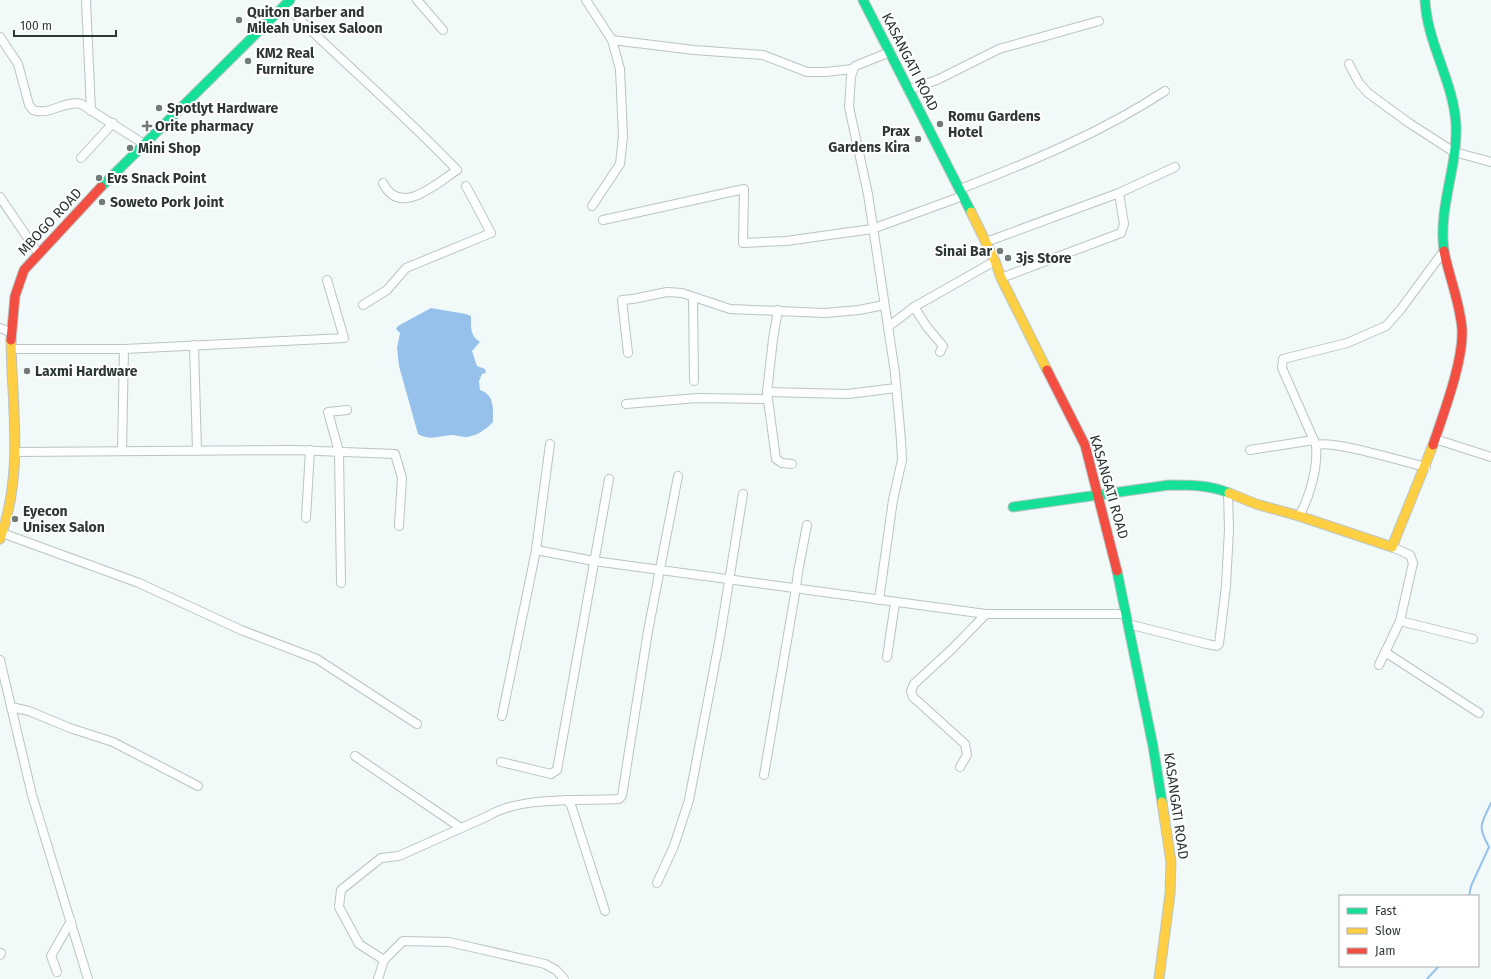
<svg xmlns="http://www.w3.org/2000/svg" width="1491" height="979" viewBox="0 0 1491 979" font-family="'Fira Sans',sans-serif">
<rect width="100%" height="100%" fill="#f1faf9"/>
<path fill="#96c1eb" d="M 431,308 L 466,314 L 471,316 C 471,327 470,336 480,342 L 472,351 L 477,366 L 485,369 L 486,373 L 482,374 L 479,381 L 480,390 C 495,395 493,409 493,422 C 487,429 476,436 467,437 C 461,437 456,435 451,435 C 439,436 430,441 418,434 L 399,366 L 397,348 L 400,333 L 396,329 L 398,326 Z"/>
<g fill="none" stroke-linecap="round" stroke-linejoin="round">
<g stroke="#96c1eb" stroke-width="2">
<path d="M 1469,896 L 1471,886 L 1489,847 C 1477,825 1481,825 1491,803"/>
<polyline points="1427,979 1439,966"/>
</g>
<g stroke="#bac4c3" stroke-width="10">
<g id="street">
<polyline points="86,0 91,111"/>
<polyline points="417,0 443,30"/>
<polyline points="586,0 612,40 620,69 623,136 620,164 592,206"/>
<path d="M 285,5 C 341,61 402,112 457,170 C 437,183 400,218 383,183"/>
<path d="M 0,37 L 18,64 L 29,105 L 33,110 C 49,116 65,100 81,104 L 144,144"/>
<polyline points="612,40 694,50 763,55 807,72 825,72 853,69"/>
<polyline points="1349,64 1359,83 1368,93 1409,123 1454,152 1491,162"/>
<polyline points="908,90 937,80 999,49 1099,21"/>
<polyline points="81,158 113,123"/>
<path d="M 960,189 C 1030,162 1101,133 1165,91"/>
<polyline points="0,197 38,253"/>
<polyline points="603,220 744,189 743,243 786,241 872,229 963,196"/>
<polyline points="986,242 1119,193 1175,167"/>
<polyline points="1001,278 1121,233 1124,224 1119,193"/>
<polyline points="693,297 694,381"/>
<polyline points="363,305 387,290 406,268 491,233 466,186"/>
<polyline points="914,307 927,327 943,346 940,352"/>
<polyline points="778,310 773,339 767,392 776,459 782,463 792,464"/>
<polyline points="888,327 914,307 995,261"/>
<polyline points="0,328 10,332"/>
<polyline points="194,345 197,451"/>
<polyline points="11,349 124,349 344,338 327,280"/>
<polyline points="628,353 622,300 633,299 667,292 682,293 730,309 825,313 859,310 884,305"/>
<polyline points="767,392 848,394 896,388"/>
<polyline points="626,404 697,398 767,399"/>
<polyline points="1435,439 1491,457"/>
<path d="M 1316,445 C 1334,440 1404,462 1426,467"/>
<polyline points="1250,450 1314,440"/>
<polyline points="122,451 124,349"/>
<polyline points="15,452 293,450 395,454 402,478 399,526"/>
<path d="M 1299,516 C 1310,496 1318,468 1316,445 L 1282,368 L 1283,359 L 1347,343 L 1386,326 L 1401,309 L 1443,252"/>
<polyline points="306,518 310,450"/>
<polyline points="2,533 139,583 241,630 317,659 417,724"/>
<polyline points="536,550 550,444"/>
<polyline points="341,583 339,452 328,412 347,410"/>
<polyline points="879,600 893,500 902,460 901,440 895,373 868,194 849,107 851,76 855,66 890,52"/>
<polyline points="1400,621 1473,639"/>
<polyline points="1128,624 1207,644 1217,646 1219,644 1226,586 1229,529 1228,492"/>
<polyline points="1385,652 1479,713"/>
<polyline points="887,657 895,603"/>
<polyline points="0,660 32,795 88,979"/>
<polyline points="1379,665 1400,621 1413,563 1410,555 1392,547"/>
<polyline points="11,707 29,711 70,728 113,742 198,786"/>
<polyline points="502,716 536,550 594,561 986,614 1125,614"/>
<polyline points="355,756 461,828"/>
<polyline points="501,762 551,774 557,770 609,479"/>
<polyline points="960,767 967,755 965,744 913,697 911,691 914,684 952,649 986,614"/>
<polyline points="764,775 796,588 798,572 807,525"/>
<polyline points="567,800 571,805 605,911"/>
<polyline points="657,883 674,846 689,800 720,637 743,494"/>
<polyline points="0,955 1,953"/>
<path d="M 384,960 L 359,944 L 339,907 L 341,890 L 381,858 L 399,856 L 488,816 C 520,796 581,801 619,799 L 622,796 L 648,631 L 678,476"/>
<polyline points="57,972 51,956 71,921"/>
<polyline points="378,979 384,960 403,941 449,942 545,964 556,970 564,979"/>
</g>
</g>
<g stroke="#bac4c3" stroke-width="11">
<g id="fast">
<polyline points="863,0 971,212"/>
<path d="M 1425,0 C 1427,43 1453,80 1456,124 C 1458,168 1438,206 1444,251"/>
<polyline points="101,187 290,0"/>
<path d="M 1013,507 L 1169,485 C 1190,485 1210,485 1229,493"/>
<polyline points="1117,571 1153,746 1162,802"/>
</g>
</g>
<g stroke="#bac4c3" stroke-width="11">
<g id="slow">
<polyline points="971,212 995,261 1001,278 1047,370"/>
<polyline points="1229,493 1256,504 1299,516 1392,547 1433,445"/>
<path d="M 0,539 C 24,472 12,409 11,340"/>
<polyline points="1159,979 1170,894 1171,862 1162,802"/>
</g>
</g>
<g stroke="#bac4c3" stroke-width="11">
<g id="jam">
<polyline points="11,340 15,296 24,270 101,187"/>
<polyline points="1047,370 1085,445 1117,571"/>
<path d="M 1433,445 C 1443,415 1464,360 1462,329 C 1460,302 1449,277 1444,251"/>
</g>
</g>
<use href="#street" stroke="#fdfefe" stroke-width="8"/>
<use href="#fast" stroke="#16e098" stroke-width="9"/>
<use href="#slow" stroke="#ffcf43" stroke-width="9"/>
<use href="#jam" stroke="#f24e42" stroke-width="9"/>
</g>
<g fill="#717b7a" stroke="#fff" stroke-width="1.5">
<circle cx="239" cy="20" r="4"/>
<circle cx="248" cy="61" r="4"/>
<circle cx="159" cy="108" r="4"/>
<circle cx="940" cy="124" r="4"/>
<path d="M145 120h4v4h4v4h-4v4h-4v-4h-4v-4h4z"/>
<circle cx="918" cy="139" r="4"/>
<circle cx="130" cy="148" r="4"/>
<circle cx="99" cy="178" r="4"/>
<circle cx="102" cy="202" r="4"/>
<circle cx="1000" cy="251" r="4"/>
<circle cx="1008" cy="258" r="4"/>
<circle cx="27" cy="371" r="4"/>
<circle cx="15" cy="519" r="4"/>
</g>
<g text-anchor="middle" dominant-baseline="central" stroke-width="4" stroke-linejoin="round" paint-order="stroke">
<g font-size="14" font-weight="bold" fill="#2c3736" stroke="#fff" text-anchor="start">
<text x="247" y="12">Quiton Barber and<tspan x="247" dy="16">Mileah Unisex Saloon</tspan></text>
<text x="256" y="53">KM2 Real<tspan x="256" dy="16">Furniture</tspan></text>
<text x="167" y="108">Spotlyt Hardware</text>
<text x="948" y="116">Romu Gardens<tspan x="948" dy="16">Hotel</tspan></text>
<text x="155" y="126">Orite pharmacy</text>
<text x="910" y="131" text-anchor="end">Prax<tspan x="910" dy="16">Gardens Kira</tspan></text>
<text x="138" y="148">Mini Shop</text>
<text x="107" y="178">Evs Snack Point</text>
<text x="110" y="202">Soweto Pork Joint</text>
<text x="992" y="251" text-anchor="end">Sinai Bar</text>
<text x="1016" y="258">3js Store</text>
<text x="35" y="371">Laxmi Hardware</text>
<text x="23" y="511">Eyecon<tspan x="23" dy="16">Unisex Salon</tspan></text>
</g>
<g font-size="14" fill="#2c3736" stroke="#fff">
<text transform="translate(910 62) rotate(63)">KASANGATI ROAD</text>
<text transform="translate(50 222) rotate(-47)">MBOGO ROAD</text>
<text transform="translate(1109 487) rotate(74)">KASANGATI ROAD</text>
<text transform="translate(1176 806) rotate(82)">KASANGATI ROAD</text>
</g>
</g>
<rect x="1339" y="895" width="140" height="72" fill="#ffffff" stroke="#abafaf"/>
<rect x="1347" y="908" width="20" height="6" fill="#16e098" stroke="#abafaf"/>
<text x="1375" y="915" font-size="12" fill="#2c3736">Fast</text>
<rect x="1347" y="928" width="20" height="6" fill="#ffcf43" stroke="#abafaf"/>
<text x="1375" y="935" font-size="12" fill="#2c3736">Slow</text>
<rect x="1347" y="948" width="20" height="6" fill="#f24e42" stroke="#abafaf"/>
<text x="1375" y="955" font-size="12" fill="#2c3736">Jam</text>
<path d="M14 30v6h102v-6" fill="none" stroke="#2c3736" stroke-width="2"/>
<text x="20" y="30" font-size="12" fill="#2c3736" stroke="#ffffff" stroke-width="3" paint-order="stroke">100 m</text>
</svg>
